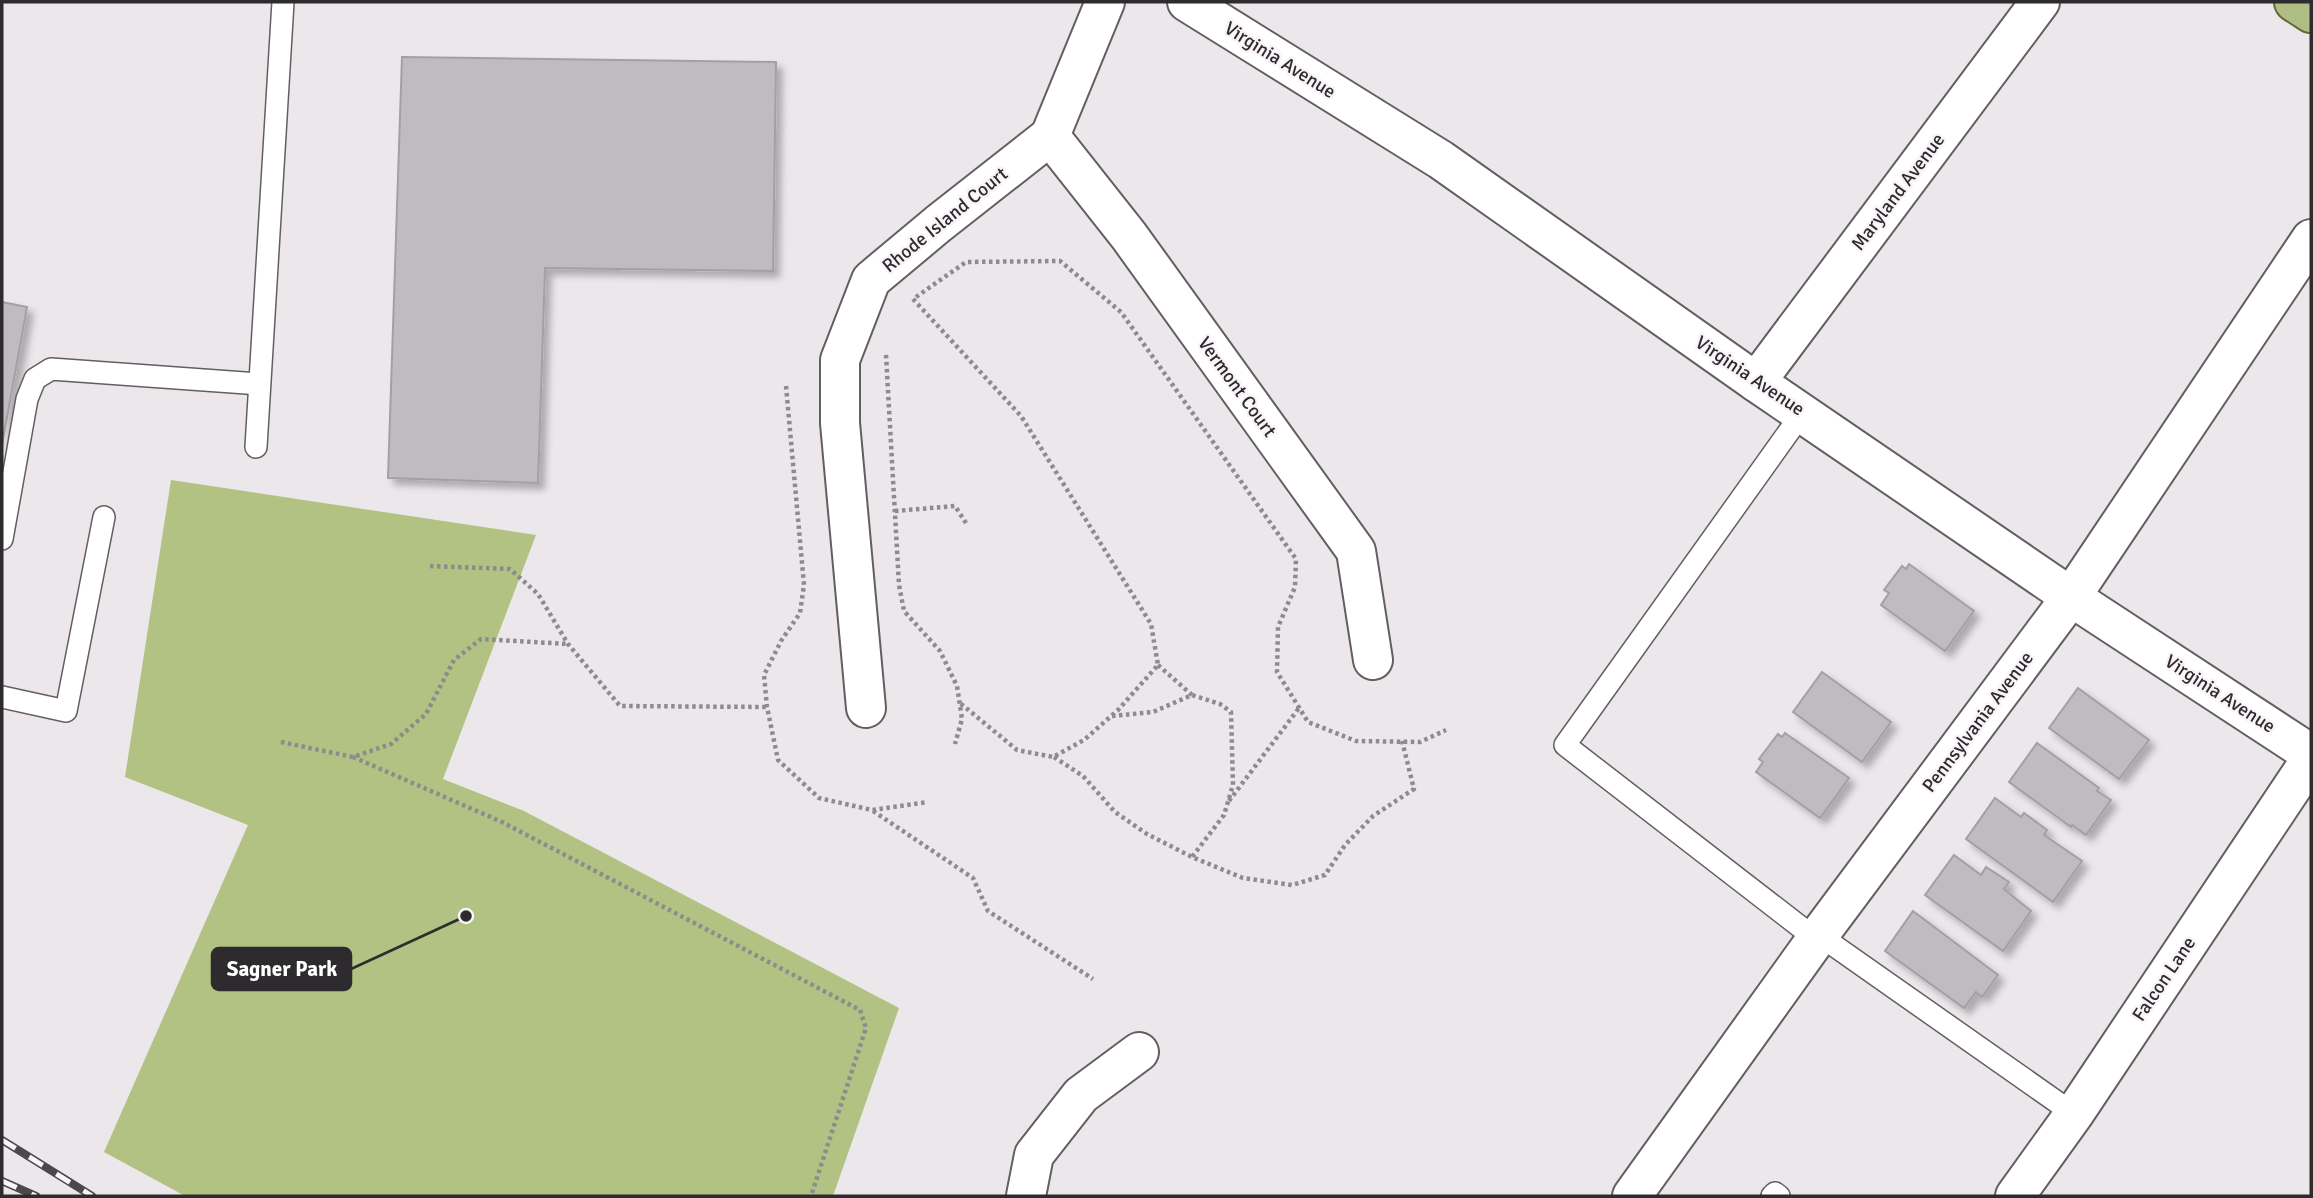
<svg xmlns="http://www.w3.org/2000/svg" width="2313" height="1198" viewBox="0 0 2313 1198" font-family="Signika,sans-serif">
<defs>
<filter id="shadow"><feDropShadow dx="6" dy="6" stdDeviation="3.5" flood-color="#0004"/></filter>
</defs>
<rect width="100%" height="100%" fill="#ece7eb"/>
<polygon fill="#b1c282" points="171,480 536,535 443,779 524,811 899,1008 833,1196 185,1196 104,1152 248,825 125,777"/>
<g fill="#c0bbbe" stroke="#a49fa3" stroke-width="2" filter="url(#shadow)">
<polygon points="402,57 776,62 773,271 545,268 538,483 388,478"/>
<polygon points="2,302 27,307 2,445"/>
<polygon points="1909,564 1974,611 1945,651 1881,605 1889,593 1884,590 1902,566 1906,569"/>
<polygon points="1822,672 1891,722 1862,762 1793,712"/>
<polygon points="2078,688 2149,740 2119,779 2049,728"/>
<polygon points="1785,733 1849,778 1820,818 1756,772 1763,762 1759,759 1778,734 1782,737"/>
<polygon points="2037,743 2099,788 2097,791 2111,800 2086,835 2072,825 2071,827 2009,782"/>
<polygon points="1995,798 2021,817 2024,813 2047,830 2044,835 2082,861 2053,902 1966,839"/>
<polygon points="1954,855 1981,875 1986,867 2009,882 2004,889 2031,911 2003,951 1925,895"/>
<polygon points="1913,911 1998,975 1982,997 1976,992 1964,1008 1885,951"/>
</g>
<g fill="none" stroke-linecap="round" stroke-linejoin="round">
<g stroke="#625e61" stroke-width="24">
<g id="lane">
<polyline points="1803,412 1565,745 1816,939"/>
<polyline points="256,447 283,2"/>
<polyline points="2,539 27,399 35,379 51,369 259,384"/>
<polyline points="2,697 66,711 104,517"/>
<polyline points="1819,935 2074,1114"/>
<polyline points="1772,1196 1775,1193 1779,1196"/>
</g>
</g>
<g stroke="#625e61" stroke-width="42">
<g id="street">
<polyline points="1187,2 1441,160 1756,382 2071,597 2311,754"/>
<polyline points="1050,136 1129,236 1356,551 1373,660"/>
<polyline points="1756,382 2040,2"/>
<polyline points="866,708 840,423 840,360 871,280 938,224 1050,136 1105,2"/>
<polyline points="1026,1196 1034,1155 1081,1095 1139,1052"/>
<polyline points="1632,1196 1819,935 2071,597 2311,239"/>
<polyline points="2015,1196 2074,1114 2311,759"/>
</g>
</g>
<g stroke="#606d30" stroke-width="42">
<polyline id="primary" points="2294,2 2311,13"/>
</g>
<g stroke="#8e8b8e" stroke-width="4.5" stroke-dasharray="3.5 3.5" stroke-linecap="butt">
<polyline points="916,297 966,262 1060,261 1121,312 1296,559 1295,587 1278,627 1277,672 1308,722 1356,741 1420,742 1446,730"/>
<polyline points="913,299 1021,416 1151,624 1158,665 1118,710 1084,740 1053,757 1017,750 960,703"/>
<polyline points="886,355 899,585 904,611 940,651 957,686 962,719 955,744"/>
<polyline points="786,386 804,585 800,613 781,641 764,675 767,707 778,760 819,798 872,810 928,802"/>
<polyline points="895,511 955,506 966,523"/>
<polyline points="430,566 510,569 538,594 568,644 620,706 767,707"/>
<polyline points="1158,665 1192,695"/>
<polyline points="1112,716 1153,712 1192,695 1220,704 1231,712 1233,785 1224,815 1192,857"/>
<polyline points="281,742 353,757 391,744 426,714 454,660 481,639 568,644"/>
<polyline points="353,757 502,822 860,1010 866,1028 811,1196"/>
<polyline points="1054,757 1083,776 1115,812 1147,834 1192,857 1243,878 1292,885 1325,875 1345,845 1373,816 1414,789 1402,741"/>
<polyline points="1229,801 1299,708"/>
<polyline points="873,811 973,878 988,911 1093,979"/>
</g>
<use href="#lane" stroke="#fff" stroke-width="21"/>
<use href="#street" stroke="#fff" stroke-width="38"/>
<use href="#primary" stroke="#b0bd84" stroke-width="38"/>
<g stroke="#4b484b" stroke-width="8">
<g id="rail">
<polyline points="2,1140 92,1196"/>
<polyline points="2,1181 36,1196"/>
</g>
</g>
<use href="#rail" stroke="#faf4f8" stroke-width="5" stroke-dasharray="16" stroke-linecap="butt"/>
</g>
<g text-anchor="middle" dominant-baseline="central" stroke-width="5" stroke-linejoin="round" paint-order="stroke">
<g font-size="19" fill="#2d2b2d" stroke="#faf4f8">
<text transform="translate(1280 60) rotate(32)">Virginia Avenue</text>
<text transform="translate(1898 192) rotate(-53)">Maryland Avenue</text>
<text transform="translate(945 220) rotate(-39)">Rhode Island Court</text>
<text transform="translate(1750 376) rotate(34)">Virginia Avenue</text>
<text transform="translate(1237 387) rotate(54)">Vermont Court</text>
<text transform="translate(2220 694) rotate(33)">Virginia Avenue</text>
<text transform="translate(1978 722) rotate(-53)">Pennsylvania Avenue</text>
<text transform="translate(2164 979) rotate(-56)">Falcon Lane</text>
</g>
</g>
<path fill="none" stroke="#2d2b2d" stroke-width="2.5" d="M466 916L351 969"/>
<circle fill="#2d2b2d" stroke="#faf4f8" stroke-width="2.5" cx="466" cy="916" r="7"/>
<rect fill="#2d2b2d" stroke="#2d2b2d" stroke-width="2.5" x="212" y="948" width="139" height="42" rx="7"/>
<g font-size="21" text-anchor="middle" font-weight="bold" fill="#fff">
<text x="282" y="976">Sagner Park</text>
</g>
<rect width="2313" height="1198" fill="none" stroke="#2d2b2d" stroke-width="7"/>
</svg>
